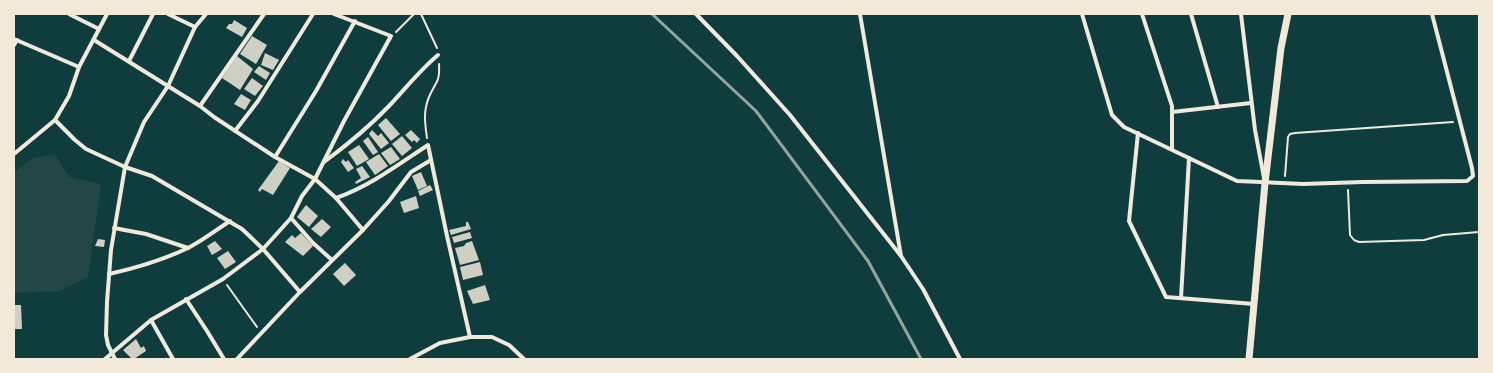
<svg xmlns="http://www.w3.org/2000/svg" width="1493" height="373" viewBox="0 0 1493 373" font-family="Signika,sans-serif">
<rect width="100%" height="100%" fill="#0f3d3e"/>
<polygon fill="#244646" points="55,154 69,177 101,184 88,277 59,291 14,293 14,172 33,158"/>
<g fill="#cfcfc3">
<polygon points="234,20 247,28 242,37 226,28 229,24 232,24"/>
<polygon points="252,36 267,45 256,64 240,54"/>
<polygon points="265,53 279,60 273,70 261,65"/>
<polygon points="237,56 253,69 240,90 222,78"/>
<polygon points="259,66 270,73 266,80 254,72"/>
<polygon points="252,78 263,86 255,96 244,89"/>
<polygon points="241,94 251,100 245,110 234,104"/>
<polygon points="386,118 400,134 391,141 378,125"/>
<polygon points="372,130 378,136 381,133 389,143 381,149 369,134"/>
<polygon points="411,130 420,139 417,143 414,140 412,142 405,135"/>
<polygon points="402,136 412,148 402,156 392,144"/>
<polygon points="368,137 378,152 373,155 363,141"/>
<polygon points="359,145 369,159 357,166 348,152"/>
<polygon points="391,147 400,159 390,165 381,153"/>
<polygon points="379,154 388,166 375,175 366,162"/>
<polygon points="343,159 346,162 348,160 354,168 348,172 341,162"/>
<polygon points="279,161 290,168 273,195 262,189 260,192 258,190"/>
<polygon points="362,166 370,177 356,184 355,182 361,178 356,169"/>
<polygon points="421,172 427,186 418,190 412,176"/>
<polygon points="430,185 433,190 420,196 418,191"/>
<polygon points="416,196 419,208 404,213 400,202"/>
<polygon points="306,205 318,216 309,227 297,217"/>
<polygon points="322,219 331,227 321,237 311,229"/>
<polygon points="466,222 468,222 471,229 451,235 449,230 466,226"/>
<polygon points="470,232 472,238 454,243 452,237"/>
<polygon points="301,233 313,246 303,256 285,242 292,235 295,238"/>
<polygon points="98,239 105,240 104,247 95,246"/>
<polygon points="215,241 222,249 212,255 207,246"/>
<polygon points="472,241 479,260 460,265 455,248 464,246 466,243"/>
<polygon points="228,251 236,262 225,269 217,258"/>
<polygon points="480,262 483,275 463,280 460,267"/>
<polygon points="345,263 356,275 344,286 333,274"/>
<polygon points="485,285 490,300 473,304 467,291"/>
<polygon points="14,305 21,305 22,329 14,329"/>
<polygon points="136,339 141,348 144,346 146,351 134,359 132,359 123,350"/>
</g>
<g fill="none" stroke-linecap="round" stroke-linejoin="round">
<g stroke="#f1e9da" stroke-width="2">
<polyline points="421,14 437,48"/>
<polyline points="396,32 414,14"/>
<path d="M 427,138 C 425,124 423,111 429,97 C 436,81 440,83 439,64"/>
<polyline points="1285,176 1288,137 1290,134 1295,133 1453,122"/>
<polyline points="1348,190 1350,235 1354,240 1359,242 1424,240 1443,235 1479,232"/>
<polyline points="227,285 257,327"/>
</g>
<g stroke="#f1e9da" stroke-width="4">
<polyline points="69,14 99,29"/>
<polyline points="168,14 195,27"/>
<polyline points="696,14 737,56 790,115 901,256 923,289 960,359"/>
<polyline points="860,14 901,256"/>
<polyline points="1082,14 1112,115 1124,127 1237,181 1303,184 1363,182 1467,181 1473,176 1472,168 1432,14"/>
<polyline points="1142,14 1172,106 1172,149"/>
<polyline points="1191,14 1218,107"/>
<polyline points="1241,14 1255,130 1264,178"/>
<polyline points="14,39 79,67"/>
<polyline points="94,40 200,106 214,117 275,157 315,179 336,198 363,230"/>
<polyline points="14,45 17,40"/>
<polyline points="129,61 153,14"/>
<polyline points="200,106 264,14"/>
<polyline points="1172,112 1251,103"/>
<polyline points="55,120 75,140 86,149 125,167 152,176 242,229 263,249 300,292"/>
<polyline points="235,131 258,101 313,14"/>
<polyline points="1138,133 1129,221 1166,297 1254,304"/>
<polyline points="14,154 55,120 69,96 79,67 107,14"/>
<polyline points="275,157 316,91 355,21"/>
<path d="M 324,162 C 347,145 369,127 389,106 C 406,88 420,70 438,55"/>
<path d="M 336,198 C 370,186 399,164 428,145 L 447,236 L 470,337"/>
<polyline points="291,218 313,243 332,260"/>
<polyline points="114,228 146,234 188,248"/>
<path d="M 109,274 C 136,268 163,260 188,248 C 202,241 216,230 230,221"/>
<polyline points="1181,298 1189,158"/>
<polyline points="186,299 207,331 224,359"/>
<polyline points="151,320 173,359"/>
<polyline points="105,359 151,320 223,279 263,249 291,218 302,196 315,179 344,121 391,36 334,14"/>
<polyline points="115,359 108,345 106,335 107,302 111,250 125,167 144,122 168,86 195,27 206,14"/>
<polyline points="237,359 300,292 363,230 389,201 411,172 431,160"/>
<polyline points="410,359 440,343 470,337 492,337 509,345 524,359"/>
</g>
<polyline stroke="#f1e9da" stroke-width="7" points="1249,359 1265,183 1281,48 1288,14"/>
<polyline stroke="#97a49c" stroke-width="3" points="652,14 756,111 868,261 921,359"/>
</g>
<rect width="1493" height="373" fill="none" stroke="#f1e9da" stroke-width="30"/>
</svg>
